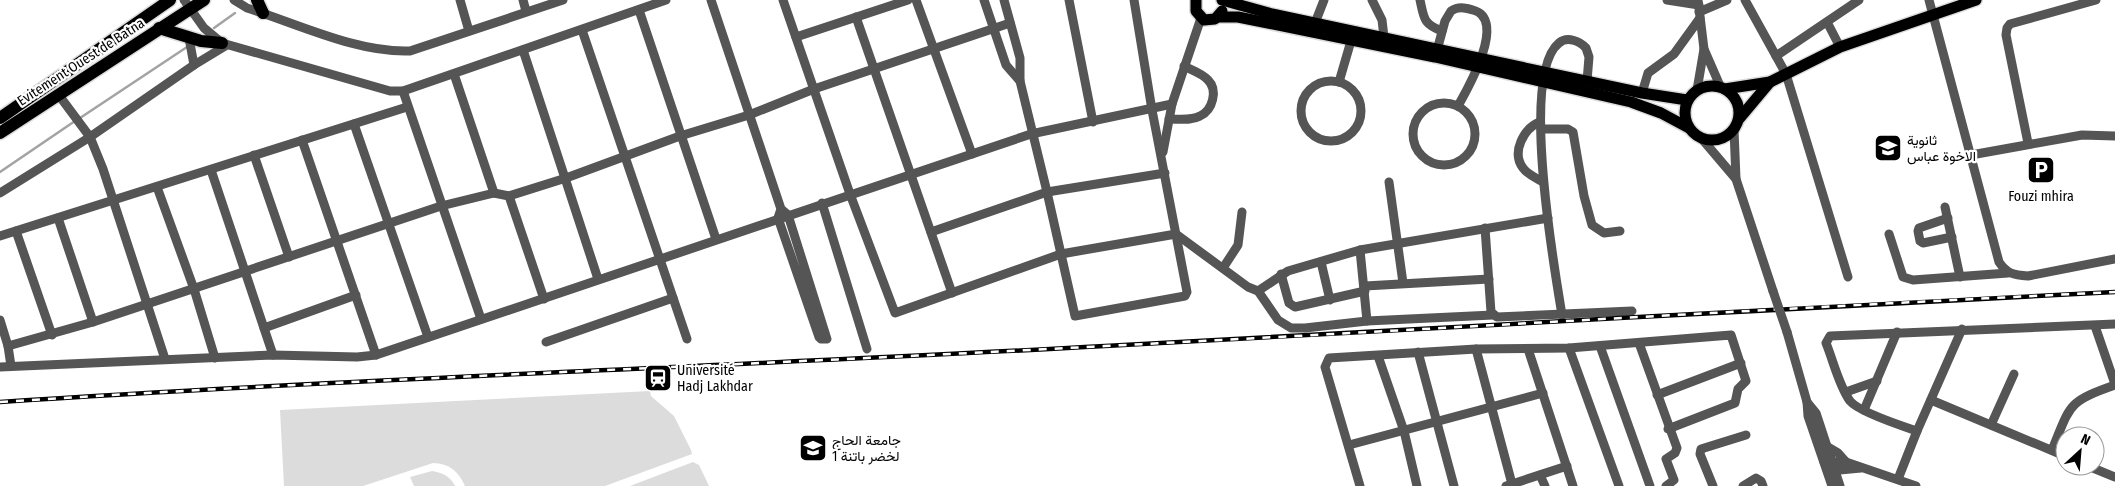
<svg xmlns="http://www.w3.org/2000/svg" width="2115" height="486" viewBox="0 0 2115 486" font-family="'Fira Sans Condensed',Vazirmatn,sans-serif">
<rect width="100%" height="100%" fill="#fff"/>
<g fill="#dcdcdc">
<path d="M 650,391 L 651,396 L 674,416 L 691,450 L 692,454 L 605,486 L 465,486 C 459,472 449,463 433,463 L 363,486 L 284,486 L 280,410 Z"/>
<polygon points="693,462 699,465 709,486 630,486"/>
<path d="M 432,471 C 443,473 450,476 455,486 L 414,486 L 410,477 Z"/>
</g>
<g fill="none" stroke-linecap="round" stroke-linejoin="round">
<g stroke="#a3a3a3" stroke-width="2.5">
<polyline points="214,28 235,13"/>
<polyline points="80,118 187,47"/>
<polyline points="0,172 75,121"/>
</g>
<g stroke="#dbdbdb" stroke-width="14">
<g id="major">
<polyline points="1196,0 1196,11 1204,20 1215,19 1222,11"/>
<polyline points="1222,0 1272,14 1642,93 1687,100"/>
<polyline points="1218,17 1238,17 1435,57 1631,102 1661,113 1689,128"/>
<circle cx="1712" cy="113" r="27"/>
<polyline points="1725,89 1770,82 1840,47 1976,0"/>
<polyline points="1739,119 1770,82"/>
</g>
</g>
<g stroke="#dbdbdb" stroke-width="15">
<g id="highway">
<polyline points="257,0 263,13"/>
<polyline points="159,28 201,41 222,43"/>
<polyline points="0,118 170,0"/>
<polyline points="0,133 204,0"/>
</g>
</g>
<g stroke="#555" stroke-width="9">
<polyline points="184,0 204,28 222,43 390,91 403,91 666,0"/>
<path d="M 234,0 L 247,8 C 298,24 357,53 410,51 L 563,0"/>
<polyline points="460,0 469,31"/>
<polyline points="523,0 526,11"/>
<polyline points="711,0 781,209 788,215 827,339 821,339 819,337 778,218 781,209"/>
<polyline points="783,0 850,194 895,313 1061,254 1176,234 1248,287 1258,291 1288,271 1360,250 1548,218"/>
<polyline points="916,0 972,154"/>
<polyline points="984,0 1006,65 1020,81"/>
<polyline points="1004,0 1020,58 1020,81 1047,192 1075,316 1185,296 1187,292 1152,110 1134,0"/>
<polyline points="1069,0 1093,122"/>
<polyline points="1372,0 1382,20 1384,37"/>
<path d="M 1420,0 C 1424,18 1423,24 1442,31"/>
<polyline points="1667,0 1699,5"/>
<polyline points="1698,0 1704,49 1721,88"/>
<polyline points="1745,0 1786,74 1848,277"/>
<path d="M 1929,0 L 1999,262 C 2007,274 2014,275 2028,276 L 2115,259"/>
<polyline points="639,10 716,239"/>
<polyline points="1699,12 1727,0"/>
<polyline points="856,17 952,293"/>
<polyline points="1827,22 1840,47"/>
<polyline points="1315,23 1324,0"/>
<polyline points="582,30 687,339"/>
<polyline points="796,37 908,0"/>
<polyline points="189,38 194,65"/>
<polyline points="523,50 598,279"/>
<path d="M 1436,54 L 1445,21 L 1451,11 C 1459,6 1465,8 1473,10 C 1508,19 1467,90 1458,106"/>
<polyline points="1776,56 1859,0"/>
<polyline points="454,74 494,193"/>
<circle cx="1331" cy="111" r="30"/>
<polyline points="1339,82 1353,34"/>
<polyline points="1697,90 1704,49"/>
<polyline points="403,91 481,319"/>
<polyline points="1642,93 1648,73 1674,54 1700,18"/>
<polyline points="58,94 90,137 103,169 165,359"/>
<circle cx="1444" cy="134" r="31"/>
<path d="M 1169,119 C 1179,119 1191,121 1200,116 C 1213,110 1218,90 1208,80 C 1202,73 1191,70 1184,66"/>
<path d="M 1540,122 C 1524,128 1511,152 1523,168 C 1527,174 1536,178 1543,182"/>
<polyline points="354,124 428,337"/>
<polyline points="1541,129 1568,129 1573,132 1584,196 1592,225 1604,233 1620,231"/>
<polyline points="1734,130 1736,179 1773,291"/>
<polyline points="1702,139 1736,179"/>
<polyline points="302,140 376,355"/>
<polyline points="2028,143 2006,35 2007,28 2010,24 2096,0"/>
<polyline points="1163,152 1172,104 1201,18"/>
<polyline points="254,155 289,257"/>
<polyline points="1971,155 2082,135 2115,136"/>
<polyline points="211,170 273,355"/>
<polyline points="1389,182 1403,283"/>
<polyline points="157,187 194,289 215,358"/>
<polyline points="0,193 90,137 194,65 227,45"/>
<polyline points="509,196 544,299"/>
<polyline points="822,203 867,349"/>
<polyline points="1945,207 1960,277"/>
<polyline points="58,218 93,322"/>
<polyline points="1948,218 1919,228 1918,231 1920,241 1923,243 1952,237"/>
<polyline points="1485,228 1491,312 1497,317 1632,311"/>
<polyline points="16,231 52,335"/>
<polyline points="931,232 1047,192 1165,173"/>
<polyline points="1889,234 1903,277 1913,280 2008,273"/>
<polyline points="0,236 407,107"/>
<polyline points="1360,250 1367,321"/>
<polyline points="1321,262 1330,300"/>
<polyline points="1223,268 1238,245 1242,212"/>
<polyline points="1281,274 1289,303 1295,307 1365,291"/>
<polyline points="1365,286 1489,279"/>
<polyline points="1258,291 1278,320 1291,328 1305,328 1367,321 1493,315"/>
<path d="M 1562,315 C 1554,266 1520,74 1559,43 C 1567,36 1580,41 1586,48 L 1589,57 L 1587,81"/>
<polyline points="0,320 8,346 11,366"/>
<polyline points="2095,326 2115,384"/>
<polyline points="264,328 356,295"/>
<polyline points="1787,332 1807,402 1808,416 1832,486"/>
<polyline points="546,342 673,298"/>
<polyline points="1639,343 1677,448 1675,453 1666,459 1674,480 1666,486"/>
<polyline points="8,346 93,322 441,206 494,193 509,196 566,178 680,136 749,115 814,89 1010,23"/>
<polyline points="1600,346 1650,486"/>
<polyline points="1569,348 1619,486"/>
<polyline points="1476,349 1512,484"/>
<polyline points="1528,349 1573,486"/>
<polyline points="1418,352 1454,486"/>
<polyline points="1378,356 1404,431 1417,486"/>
<polyline points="0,367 273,355 357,357 376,355 1031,134 1172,104"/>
<polyline points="1846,392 1877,381"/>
<polyline points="1657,395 1741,363"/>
<polyline points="1931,400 2065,456"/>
<polyline points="1807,402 1816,413 1840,486"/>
<polyline points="1864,410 1897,332"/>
<polyline points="1991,425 2014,374"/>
<path d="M 1917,431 C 1902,426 1859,412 1850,401 C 1839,386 1833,360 1826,343 L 1830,336 L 2115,324"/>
<polyline points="1349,445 1543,393"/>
<polyline points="1826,446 1838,453 1846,462"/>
<path d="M 2052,450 C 2071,404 2067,402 2115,385"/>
<polyline points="1824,462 1846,462 1916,486"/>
<polyline points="2088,466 2115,477"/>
<polyline points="1829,471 1861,468"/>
<polyline points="1540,475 1545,486"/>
<polyline points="1898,479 1917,431 1962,329"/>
<polyline points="1360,486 1325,367 1329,358 1476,349 1569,348 1731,335 1746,381 1738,389 1735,403 1668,429"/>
<polyline points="1506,486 1567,466"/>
<polyline points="1713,486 1700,454 1701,449 1746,435"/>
<polyline points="1743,486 1756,478 1761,481 1763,486"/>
</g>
<use href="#major" stroke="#000" stroke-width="11"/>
<use href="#highway" stroke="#000" stroke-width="12"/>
<g stroke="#000" stroke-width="4.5">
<path id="rail" d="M 0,402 C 368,378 737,366 1105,346 C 1442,329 1778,308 2115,292"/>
</g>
<use href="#rail" stroke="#fff" stroke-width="2.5" stroke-dasharray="8" stroke-linecap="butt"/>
<polyline stroke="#555" stroke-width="9" points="1773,291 1787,332"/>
</g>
<defs>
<g id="school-square" transform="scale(1.4375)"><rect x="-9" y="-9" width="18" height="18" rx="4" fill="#000" stroke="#fff"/><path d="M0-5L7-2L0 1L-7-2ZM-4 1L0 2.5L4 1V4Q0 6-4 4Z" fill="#fff"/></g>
<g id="parking-square" transform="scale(1.4375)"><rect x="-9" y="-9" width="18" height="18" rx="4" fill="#000" stroke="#fff"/><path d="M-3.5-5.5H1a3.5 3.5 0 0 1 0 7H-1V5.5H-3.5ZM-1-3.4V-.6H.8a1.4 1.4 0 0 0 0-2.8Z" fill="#fff"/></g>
<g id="station-square" transform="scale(1.4375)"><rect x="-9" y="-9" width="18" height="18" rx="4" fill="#000" stroke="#fff"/><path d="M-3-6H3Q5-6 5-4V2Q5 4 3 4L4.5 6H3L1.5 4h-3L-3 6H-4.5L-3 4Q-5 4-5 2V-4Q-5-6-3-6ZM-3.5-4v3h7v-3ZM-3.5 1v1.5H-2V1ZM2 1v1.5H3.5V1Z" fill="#fff"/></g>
<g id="university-square" transform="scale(1.4375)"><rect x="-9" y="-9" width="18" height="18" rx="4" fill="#000" stroke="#fff"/><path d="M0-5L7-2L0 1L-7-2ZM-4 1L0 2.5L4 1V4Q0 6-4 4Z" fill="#fff"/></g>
</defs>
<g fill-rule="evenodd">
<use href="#school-square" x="1888" y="148"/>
<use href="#parking-square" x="2041" y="170"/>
<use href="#station-square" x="658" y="378"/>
<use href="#university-square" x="813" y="448"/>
</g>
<g text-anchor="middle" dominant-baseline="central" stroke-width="4.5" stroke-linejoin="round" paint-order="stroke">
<g font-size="14" fill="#000" stroke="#fff">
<text transform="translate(81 62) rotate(-33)">Evitement Ouest de Batna</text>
</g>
<g font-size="14" fill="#000" stroke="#fff" text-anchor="start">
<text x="1907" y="140">ثانوية<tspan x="1907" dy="16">الاخوة عباس</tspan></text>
<text x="2041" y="196" text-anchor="middle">Fouzi mhira</text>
<text x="677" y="370">Université<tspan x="677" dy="16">Hadj Lakhdar</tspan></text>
<text x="832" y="440">جامعة الحاج<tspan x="832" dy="16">لخضر باتنة 1</tspan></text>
</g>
</g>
<g transform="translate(2080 451) rotate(26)"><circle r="24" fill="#ffffff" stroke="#999999"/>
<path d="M0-4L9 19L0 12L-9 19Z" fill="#000000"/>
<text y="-8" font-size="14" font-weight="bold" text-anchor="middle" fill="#000000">N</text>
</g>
</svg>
